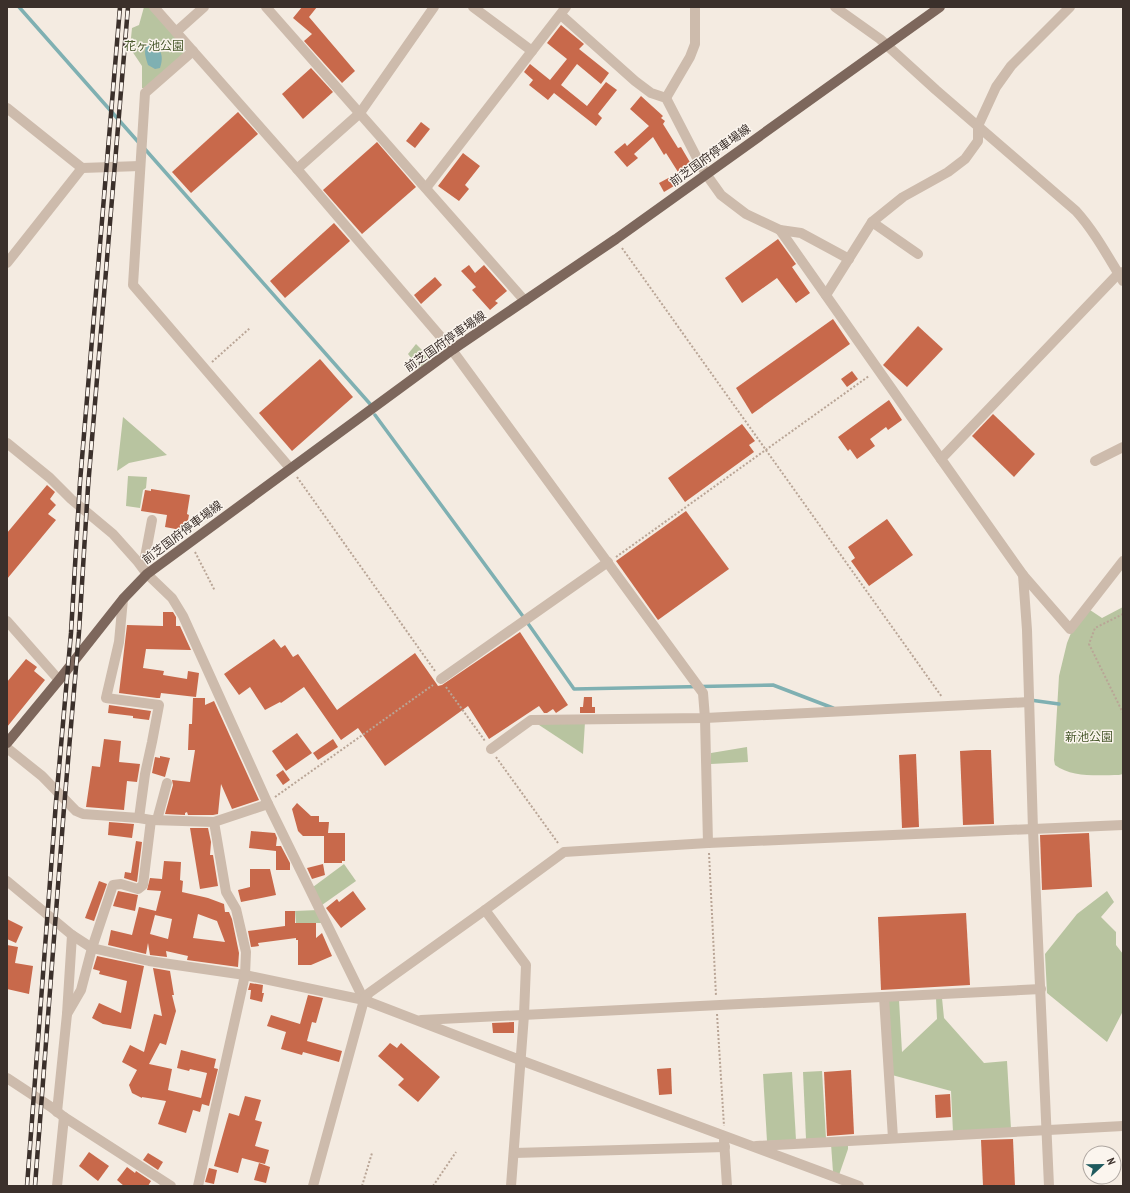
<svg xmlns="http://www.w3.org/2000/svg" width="1130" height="1193" viewBox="0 0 1130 1193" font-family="'PT Sans Narrow','Noto Sans JP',sans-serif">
<rect width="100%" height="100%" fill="#f4ebe1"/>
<g fill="#b8c4a0">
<polygon points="144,7 149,7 185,47 184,54 146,88 142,88 142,66 130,48 132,28 139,25"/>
<polygon points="416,344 431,359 419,368 408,354"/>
<polygon points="123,417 167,455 129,463 117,471"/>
<polygon points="128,476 147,477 146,488 143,490 140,508 126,506"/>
<path d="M 1123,607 L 1123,774 L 1119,775 C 1099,775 1072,778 1055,765 L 1054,760 L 1059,676 L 1067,643 L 1071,633 L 1090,610 L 1102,618 Z"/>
<polygon points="585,722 583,754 536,723"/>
<polygon points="747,747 748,762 711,764 711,753"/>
<polygon points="344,864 356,881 322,905 313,887"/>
<polygon points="1107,891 1114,902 1101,917 1116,932 1116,945 1123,954 1123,1011 1107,1042 1047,993 1045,954 1077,914"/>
<polygon points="318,910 324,923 296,923 295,911"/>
<polygon points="936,998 942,998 944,1018 984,1063 1007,1061 1011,1129 953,1132 951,1091 892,1075 888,1001 899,1000 902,1052 937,1019"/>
<polygon points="822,1071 826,1138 806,1139 803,1072"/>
<polygon points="792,1072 796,1140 767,1141 763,1074"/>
<polygon points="848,1143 848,1149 839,1175 833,1172 831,1144"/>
</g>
<path fill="#7fb0b2" d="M 149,44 C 162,47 164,57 160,68 L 155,69 L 148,65 C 146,58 142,49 149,44 Z"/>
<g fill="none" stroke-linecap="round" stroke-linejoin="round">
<g stroke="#7fb0b2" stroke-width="3.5">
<polyline points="19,7 140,144"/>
<polyline points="144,148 371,405"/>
<polyline points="375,415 522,615 574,689 773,685 833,708"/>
<polyline points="1030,700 1059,704"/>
</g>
</g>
<g fill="#c8694b" fill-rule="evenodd">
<polygon points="302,7 317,7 309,17 355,71 342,83 304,41 312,34 293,18"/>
<polygon points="561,25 584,44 579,49 609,73 601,84 577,64 561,85 587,106 606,82 617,90 598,114 602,118 596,126 554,93 548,100 529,85 533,80 524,72 530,64 550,80 567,59 547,43"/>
<polygon points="311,68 333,92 303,119 282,94"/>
<polygon points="641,96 663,116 661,118 665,121 663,124 678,148 681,147 691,164 678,172 666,153 664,155 653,137 634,154 638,158 627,167 614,152 625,143 627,146 649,126 630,109"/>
<polygon points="238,112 258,134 191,193 172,172"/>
<polygon points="421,122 430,129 415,148 406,141"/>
<polygon points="377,142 416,187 362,234 323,190"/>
<polygon points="463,153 480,166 465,185 469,189 459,201 438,186"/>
<polygon points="674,175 679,183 664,192 659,183"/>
<polygon points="334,223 350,241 285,298 270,281"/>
<polygon points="778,239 796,264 792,267 810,293 796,303 777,278 742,303 725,278"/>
<polygon points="469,265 475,273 484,265 507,291 495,301 498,303 490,310 472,290 476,287 461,271"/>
<polygon points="435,277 442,285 421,304 414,295"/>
<polygon points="833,319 850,344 752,414 736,388"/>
<polygon points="918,326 943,349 907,387 883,365"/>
<polygon points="320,359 353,397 292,451 259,413"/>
<polygon points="852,371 858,379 847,387 841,379"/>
<polygon points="889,400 902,420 888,430 886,427 870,439 875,446 857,459 850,449 848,451 838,437"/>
<polygon points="993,414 1035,454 1014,477 972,436"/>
<polygon points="742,424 755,441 749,445 754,452 685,502 668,478"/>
<polygon points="47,485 55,492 50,499 56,505 48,514 56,520 7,579 7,533"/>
<polygon points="151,489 190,495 187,514 189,515 186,531 165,527 167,515 141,511 145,490 151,491"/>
<polygon points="686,511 729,569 658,620 616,561"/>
<polygon points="887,519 913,555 869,586 851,561 855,558 848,547"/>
<polygon points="163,612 173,612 176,617 176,626 180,626 191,650 146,649 143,668 164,671 163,675 187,679 188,671 199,673 196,697 161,693 160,698 157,698 119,693 127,625 163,626"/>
<polygon points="520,632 568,705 556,713 553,709 547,713 544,713 539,706 489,739 468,706 385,766 358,728 341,740 304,687 281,703 280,702 265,710 250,687 239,695 224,674 274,639 281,648 285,645 293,657 298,654 337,710 415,653 436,683 438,686 442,685"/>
<polygon points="26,659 37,667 34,671 45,680 7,727 7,682"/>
<polygon points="584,697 592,697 592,707 595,707 595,713 580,713 580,707 583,707"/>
<polygon points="193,698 205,698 205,705 214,701 259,800 232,809 221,784 218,814 213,815 188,815 187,812 185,813 185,815 165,814 173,785 172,780 190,782 195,750 188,750 189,724 192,724"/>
<polygon points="109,705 151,711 149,720 133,718 133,716 108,713"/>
<polygon points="297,733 312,753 286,771 272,751"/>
<polygon points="104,739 121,741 119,762 140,764 137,782 127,781 124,810 86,807 92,766 100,767"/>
<polygon points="333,739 338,747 318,760 313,753"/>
<polygon points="976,750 991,750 994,824 963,825 960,751"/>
<polygon points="916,754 919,827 902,828 899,755"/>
<polygon points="160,756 170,758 165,777 152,773 155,757 160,758"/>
<polygon points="283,770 290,780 283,785 276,775"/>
<polygon points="297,803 311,816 319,816 319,822 329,822 328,833 345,833 345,861 342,861 342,863 324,863 324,836 303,836 298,831 292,809"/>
<polygon points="109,822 134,824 132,838 108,835"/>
<polygon points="190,828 208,828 211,842 210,855 213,855 218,886 200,889"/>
<polygon points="251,831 275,833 277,838 276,846 281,846 290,863 290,870 276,870 276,851 249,848"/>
<polygon points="1089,833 1092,887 1042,890 1040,835"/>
<polygon points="136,841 142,842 137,882 124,878 125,872 131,873"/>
<path d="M 164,861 L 181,862 L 180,880 L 183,881 L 182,892 L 208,898 L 224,904 L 225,912 L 229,912 L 232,919 L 239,953 L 238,967 L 187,960 L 188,956 L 166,951 L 167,957 L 150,955 L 148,943 L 146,954 L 108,945 L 111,930 L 132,935 L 139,907 L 156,911 L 150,934 L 168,939 L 172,919 L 155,915 L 161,891 L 147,890 L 150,878 L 162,879 ZM 198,914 L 217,921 L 225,942 L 193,938 Z"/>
<polygon points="323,864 325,875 312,879 307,868"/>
<polygon points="250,869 270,869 276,895 241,902 238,890 250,887"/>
<polygon points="99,881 107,884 94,921 85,918"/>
<polygon points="118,891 138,895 135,911 113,906"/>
<polygon points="353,891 366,909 341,928 326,908 337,899 339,902"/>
<polygon points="285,911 295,911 295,923 316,923 316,938 322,933 332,956 311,965 298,965 298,940 296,940 296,938 258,943 259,946 251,947 248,931 285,926"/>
<polygon points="966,913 970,985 881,990 878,917"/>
<polygon points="7,919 23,927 16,943 7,939"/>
<polygon points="7,945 18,947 15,963 33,966 29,994 7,989"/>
<polygon points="97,956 144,966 131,1029 103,1024 92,1018 99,1003 121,1013 127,981 99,974 100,971 93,969"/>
<polygon points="153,968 170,971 174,995 172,995 176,1011 166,1045 160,1043 149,1064 172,1069 168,1090 201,1098 207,1073 190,1069 189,1071 177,1068 181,1050 216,1059 214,1068 218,1069 209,1106 202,1104 200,1112 193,1110 186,1133 158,1124 166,1101 142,1097 142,1098 132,1093 129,1085 137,1070 122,1062 130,1045 144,1052 154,1014 162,1016"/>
<polygon points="250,983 263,985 262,993 264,993 262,1002 250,999 251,990 248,990"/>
<polygon points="308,995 323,998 316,1023 312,1022 307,1041 342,1051 339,1062 303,1052 302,1055 281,1049 286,1032 267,1026 271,1015 300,1024"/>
<polygon points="514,1022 514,1033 493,1033 492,1023"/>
<polygon points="390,1043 397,1048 401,1043 440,1077 418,1102 398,1085 404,1079 378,1056"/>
<polygon points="671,1068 672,1094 659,1095 657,1069"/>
<polygon points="851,1070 854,1134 827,1136 824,1072"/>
<polygon points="950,1094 951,1117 936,1118 935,1095"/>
<polygon points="245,1096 261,1100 255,1120 262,1122 255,1146 269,1150 265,1164 242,1158 238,1173 214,1166 229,1113 239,1116"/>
<polygon points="1013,1139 1015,1186 983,1186 981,1140"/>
<polygon points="89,1152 109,1166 98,1181 79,1166"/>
<polygon points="148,1153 163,1162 158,1170 143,1160"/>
<polygon points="259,1163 270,1167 266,1183 254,1180"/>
<polygon points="127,1167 135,1173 136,1171 151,1181 148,1186 124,1186 117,1180"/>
<polygon points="209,1168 217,1170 214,1184 205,1182"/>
</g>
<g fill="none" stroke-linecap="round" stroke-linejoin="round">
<g stroke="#b9a596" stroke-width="2" stroke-dasharray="2 2" stroke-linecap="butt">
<polyline points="622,248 942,697"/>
<polyline points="212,362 250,328"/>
<polyline points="297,477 435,671"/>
<polyline points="195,552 215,591"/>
<polyline points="616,557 869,376"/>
<polyline points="1123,614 1095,628 1089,644 1123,713"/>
<polyline points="446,687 485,741"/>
<polyline points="496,757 558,843"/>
<polyline points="275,797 433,685"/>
<polyline points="709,853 716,996"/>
<polyline points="717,1014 724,1126"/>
<polyline points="362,1186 372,1153"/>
<polyline points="433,1186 456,1152"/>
</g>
<g stroke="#cdbbac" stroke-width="10">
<polyline points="154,7 297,169 452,350 703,693 705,718 708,843"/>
<polyline points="266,7 525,301"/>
<polyline points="473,7 532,51"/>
<path d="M 835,7 L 880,39 L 936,90 L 1076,211 C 1095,232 1108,257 1123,281"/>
<polyline points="561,15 635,81 651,93 666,98 698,160 706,174 721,195 746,214 780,230 801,233 849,259"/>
<polyline points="176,32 204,7"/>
<polyline points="193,51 145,93 133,285 290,468"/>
<polyline points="666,98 690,57 695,44 695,7"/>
<polyline points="7,108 82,168 140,166"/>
<polyline points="297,169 360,113 434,7"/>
<polyline points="426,188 566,7"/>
<polyline points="872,222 918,254"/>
<polyline points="780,230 941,459"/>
<polyline points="7,263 82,168"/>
<polyline points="826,295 872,222 903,197 948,172 965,159 978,141 978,126 996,87 1011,66 1070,7"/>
<polyline points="7,443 50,478 71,499 113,534 138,562 147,574 172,598 183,616 268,804 364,1000"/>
<polyline points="1095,461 1123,447"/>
<polyline points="143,568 152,520"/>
<polyline points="1023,575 1070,629 1123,561"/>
<polyline points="123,599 119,642 106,698 159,705 152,742 145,774 139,818"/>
<polyline points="7,621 59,680"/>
<polyline points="441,679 608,562"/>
<polyline points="7,748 42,776 76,811 83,814 139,818 151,820 214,822 268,804"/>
<polyline points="491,749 531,720 705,718 1029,702"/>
<polyline points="157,820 167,783"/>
<polyline points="7,881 72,935 92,948 149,961 245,975 364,1000 520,1060 859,1186"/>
<polyline points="485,910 526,965 524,1015 511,1186"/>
<polyline points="884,997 893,1138"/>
<polyline points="67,1014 81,990 92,948 113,885 121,884 138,889 143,885 151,820"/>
<polyline points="421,1020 1041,989"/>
<polyline points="7,1078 51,1107 64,1117 171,1186"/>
<polyline points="57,1112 67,1014 72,935"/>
<polyline points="724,1140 727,1186"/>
<polyline points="756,1146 1123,1126"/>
<polyline points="514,1153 725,1147"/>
<polyline points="57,1186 64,1117"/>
<polyline points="198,1186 245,975 246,952 236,909 226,892 214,822"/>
<polyline points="313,1186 364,1000 369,993 485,910 564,852 708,843 1123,825"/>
<polyline points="1049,1186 1033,830 1027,630 1023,575 941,459 1118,274 1123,272"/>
</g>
<polyline stroke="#7d675c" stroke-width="10" points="7,743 59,680 123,599 147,574 452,350 616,239 940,7"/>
<g stroke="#3b302b" stroke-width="4.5">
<g id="rail">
<polyline points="27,1186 56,802 71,633 80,482 120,7"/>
<polyline points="35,1186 64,808 79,632 88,487 128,7"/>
</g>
</g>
<use href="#rail" stroke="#fbf5ee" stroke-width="3" stroke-dasharray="9" stroke-linecap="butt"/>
</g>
<g text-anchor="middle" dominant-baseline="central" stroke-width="3" stroke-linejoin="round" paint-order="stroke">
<g font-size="12" fill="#4a5a2e" stroke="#fbf5ee">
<text x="154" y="45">花ヶ池公園</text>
<text x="1089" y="736">新池公園</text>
</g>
<g font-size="12" fill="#3b302b" stroke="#fbf5ee">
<text transform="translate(710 155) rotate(-36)">前芝国府停車場線</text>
<text transform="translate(445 341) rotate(-35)">前芝国府停車場線</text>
<text transform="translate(182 532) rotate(-37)">前芝国府停車場線</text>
</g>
</g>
<rect width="1130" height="1193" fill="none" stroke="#3b302b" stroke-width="16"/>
<g transform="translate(1102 1165) rotate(68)"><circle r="19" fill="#fbf5ee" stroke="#aea6a0"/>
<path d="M0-3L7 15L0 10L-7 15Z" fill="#1f5a5e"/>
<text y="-6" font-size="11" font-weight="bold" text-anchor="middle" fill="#3b302b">N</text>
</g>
</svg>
